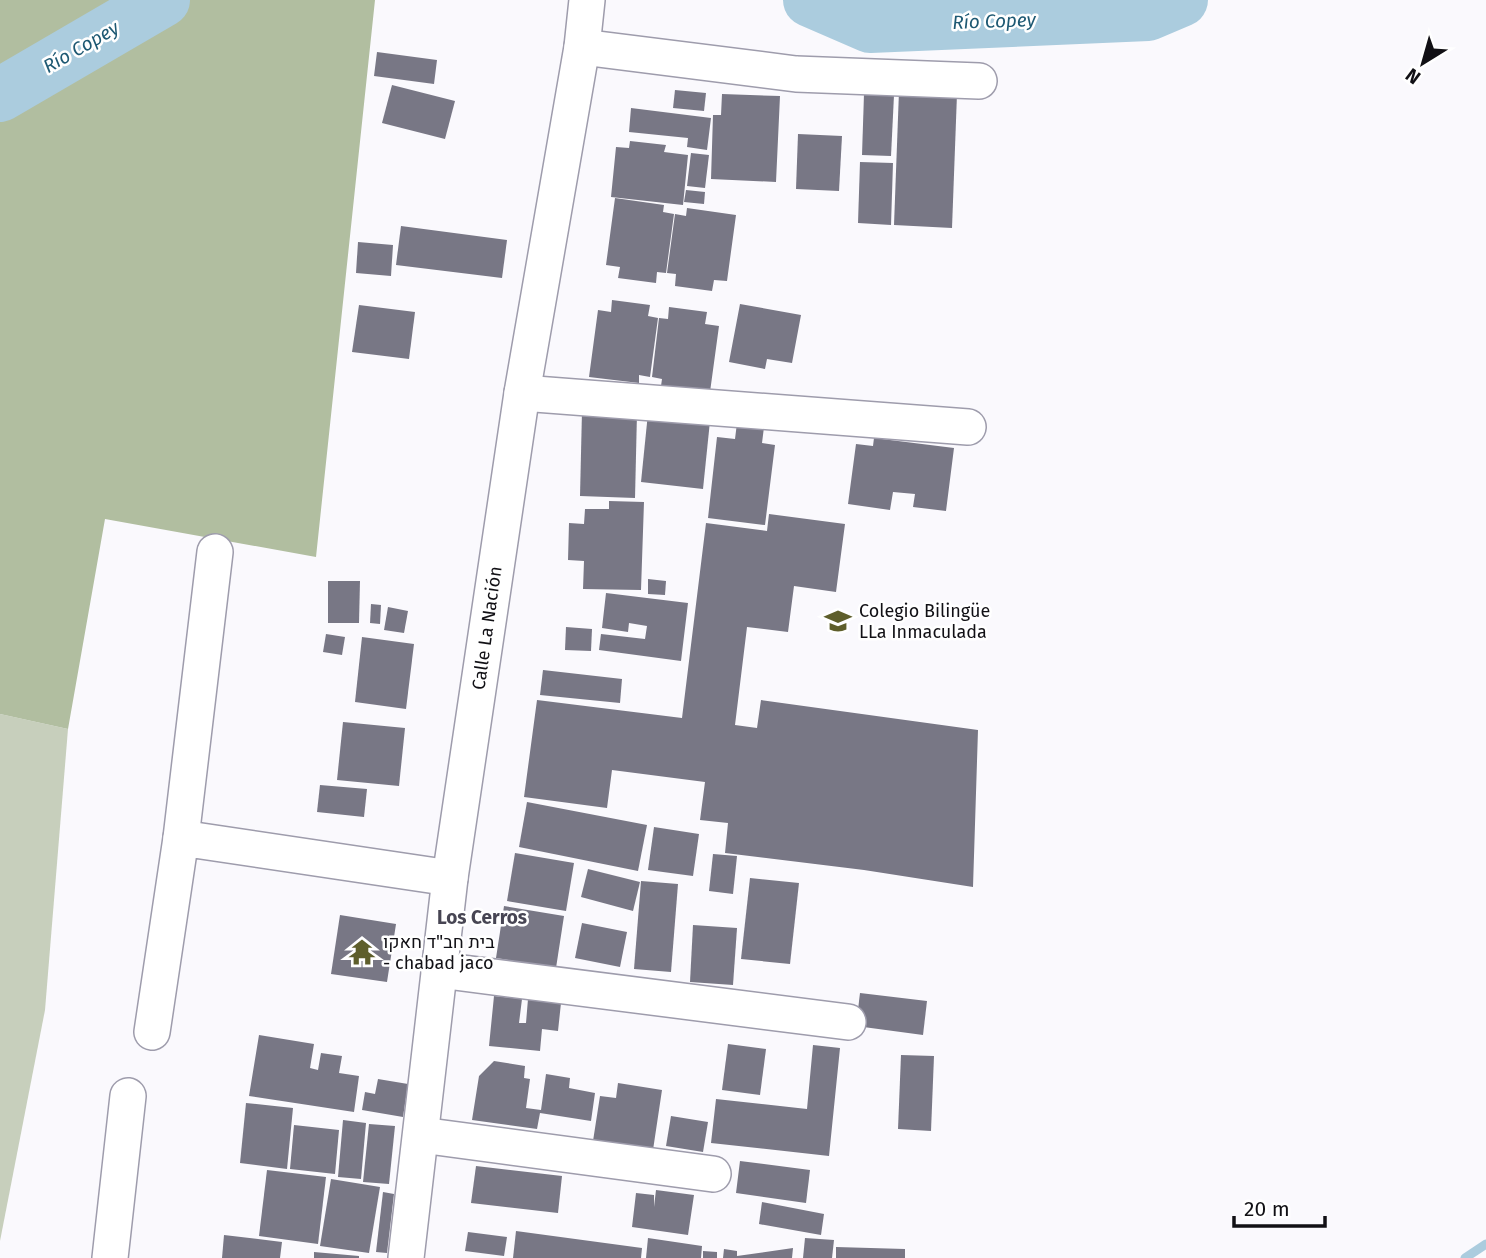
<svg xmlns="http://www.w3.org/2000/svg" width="1486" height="1258" viewBox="0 0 1486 1258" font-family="'Fira Sans',Heebo,sans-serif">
<rect width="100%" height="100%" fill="#faf9fd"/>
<polygon fill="#c7cfbc" points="0,714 68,729 45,1010 0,1241"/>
<polygon fill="#b1bea0" points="0,0 375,0 316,557 105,519 68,729 0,714"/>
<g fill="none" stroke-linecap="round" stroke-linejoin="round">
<polyline stroke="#abccde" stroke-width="9" points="1465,1258 1486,1244"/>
<g stroke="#abccde" stroke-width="54">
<polyline points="810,0 870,26 1148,14 1181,0"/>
<polyline points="0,95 163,0"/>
</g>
</g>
<g fill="#787785">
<polygon points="377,52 437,60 434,84 374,76"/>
<polygon points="392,85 455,101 445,139 382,123"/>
<polygon points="675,90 706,93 704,111 673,108"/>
<polygon points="899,91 957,94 952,228 894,225"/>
<polygon points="722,94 780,96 776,182 711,179 713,115 721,115"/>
<polygon points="864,94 894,95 891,156 862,155"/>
<polygon points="631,108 711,118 707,150 687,147 688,138 629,132"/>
<polygon points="798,134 842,136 839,191 796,189"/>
<polygon points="630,141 666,145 664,152 688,155 683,205 611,197 616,147 629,148"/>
<polygon points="691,153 709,155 705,188 687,186"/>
<polygon points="860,162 893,163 891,225 858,223"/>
<polygon points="686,190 705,192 704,204 684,202"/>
<polygon points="615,198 664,205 663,212 674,214 666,273 657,272 656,283 618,278 620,267 606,265"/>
<polygon points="687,208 736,215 727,281 714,280 712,291 675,286 676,274 667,273 675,214 686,216"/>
<polygon points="401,226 507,240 502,278 396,265"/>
<polygon points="358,242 393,245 391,276 356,273"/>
<polygon points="612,300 650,305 648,316 658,318 650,377 639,375 639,383 589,377 598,310 611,312"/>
<polygon points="740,304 801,315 792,363 767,359 765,369 729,362"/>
<polygon points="359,305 415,312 409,359 352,352"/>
<polygon points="669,307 707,312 705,324 719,326 710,392 661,386 662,379 652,377 659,318 668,319"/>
<polygon points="582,411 637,413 635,498 580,496"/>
<polygon points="648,413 710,421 703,489 641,482"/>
<polygon points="737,423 764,427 762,443 775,445 765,525 708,518 717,437 735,439"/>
<polygon points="874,438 954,448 946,511 913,507 915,494 893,492 890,510 848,504 856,444 873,446"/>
<polygon points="609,501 644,502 641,590 583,589 584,561 568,560 569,523 584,524 585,509 609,509"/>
<polygon points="769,514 845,524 836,592 794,586 788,632 747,627 735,725 757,728 761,700 978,730 973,887 864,870 725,853 728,823 700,820 705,782 612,770 607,808 524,797 537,700 682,718 706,523 767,531"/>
<polygon points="648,579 666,581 665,595 648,594"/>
<polygon points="328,581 360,581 359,623 328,623"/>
<polygon points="606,593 688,603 681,661 599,650 601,634 645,639 647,626 629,623 628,632 602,628"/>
<polygon points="371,604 381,605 380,624 370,623"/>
<polygon points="388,607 408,611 404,633 384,630"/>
<polygon points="566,627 592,629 591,651 565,650"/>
<polygon points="326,634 345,637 342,655 323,652"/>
<polygon points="362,637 414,644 406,709 355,702"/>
<polygon points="543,670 622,679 620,703 540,695"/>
<polygon points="343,722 405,728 399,786 337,780"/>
<polygon points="320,785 367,789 364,817 317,812"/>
<polygon points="527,802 647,825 638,871 519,847"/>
<polygon points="654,827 699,834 693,876 648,870"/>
<polygon points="515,853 574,863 566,911 507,901"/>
<polygon points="713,854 737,856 733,894 709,891"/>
<polygon points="588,869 640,882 633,911 581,897"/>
<polygon points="750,878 799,883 790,964 741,959"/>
<polygon points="641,881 678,884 671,972 634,969"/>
<polygon points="504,906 564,916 556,968 496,958"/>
<polygon points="340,915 396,924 387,982 331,974"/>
<polygon points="582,923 627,932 620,967 575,958"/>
<polygon points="693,925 737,928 733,985 690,982"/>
<polygon points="860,993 927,1001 923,1035 856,1026"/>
<polygon points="494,996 522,999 519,1023 526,1023 528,999 561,1003 558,1031 542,1029 540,1051 489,1046"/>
<polygon points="259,1035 314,1044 310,1068 318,1070 321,1053 342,1056 339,1073 359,1076 354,1112 249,1096"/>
<polygon points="728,1044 766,1049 760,1095 722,1090"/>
<polygon points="813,1045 840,1048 829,1156 711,1143 716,1099 807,1109"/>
<polygon points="901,1055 934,1056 931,1131 898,1129"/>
<polygon points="494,1061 525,1066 524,1078 530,1079 526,1108 541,1110 546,1074 570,1078 569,1088 595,1093 591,1121 540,1113 537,1129 472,1120 479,1076"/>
<polygon points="378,1079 408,1084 403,1117 362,1110 365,1092 375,1094"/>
<polygon points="618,1083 662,1090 653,1150 593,1141 600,1096 616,1098"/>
<polygon points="246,1103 293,1108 287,1169 240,1163"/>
<polygon points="671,1116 708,1122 703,1152 666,1146"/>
<polygon points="343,1120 366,1123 361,1179 338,1177"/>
<polygon points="369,1124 395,1126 389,1184 363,1182"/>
<polygon points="294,1125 339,1130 335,1174 290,1169"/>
<polygon points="740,1161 810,1170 806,1203 736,1193"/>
<polygon points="476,1166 562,1176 558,1213 471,1203"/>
<polygon points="267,1170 326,1177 318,1244 259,1236"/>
<polygon points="331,1179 380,1187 369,1253 320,1246"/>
<polygon points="656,1190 694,1195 688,1235 632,1227 636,1193 654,1195 654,1207"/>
<polygon points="383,1192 394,1194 387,1253 376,1252"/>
<polygon points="762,1202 824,1214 821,1235 759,1224"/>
<polygon points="516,1231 642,1248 641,1258 513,1258"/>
<polygon points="468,1232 507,1237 504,1256 465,1251"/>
<polygon points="224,1235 282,1242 280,1258 222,1258"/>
<polygon points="648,1238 702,1246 701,1258 646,1258"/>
<polygon points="805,1238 834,1240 832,1258 803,1258"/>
<polygon points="836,1247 905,1249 905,1258 836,1258"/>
<polygon points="793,1248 792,1258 723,1258 724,1249 737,1251 737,1256"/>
<polygon points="703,1251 717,1252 717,1258 703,1258"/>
<polygon points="314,1252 359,1256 359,1258 314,1258"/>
</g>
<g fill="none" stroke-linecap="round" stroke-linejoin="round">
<g stroke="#9e9cac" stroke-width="38">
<g id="minor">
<polyline points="582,47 796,74 979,81"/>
<polyline points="522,393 968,427"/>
<polyline points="181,838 215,552"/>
<polyline points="439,970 848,1022"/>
<polyline points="152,1032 181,838 450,878"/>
<polyline points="421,1135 713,1174"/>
<polyline points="110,1258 128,1096"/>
<polyline points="406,1258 450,878 522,393 582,47 587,0"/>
</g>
</g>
<use href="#minor" stroke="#fff" stroke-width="35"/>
</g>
<defs>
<g id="school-bare" transform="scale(2.1)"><path d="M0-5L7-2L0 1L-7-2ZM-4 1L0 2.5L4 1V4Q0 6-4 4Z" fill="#5e5e2b" stroke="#fff" stroke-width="2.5" paint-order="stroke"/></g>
<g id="temple-bare" transform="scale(2.1)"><path d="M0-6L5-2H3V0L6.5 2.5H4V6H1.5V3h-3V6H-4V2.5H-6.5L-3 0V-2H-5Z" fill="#5e5e2b" stroke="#fff" stroke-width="2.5" paint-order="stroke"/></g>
</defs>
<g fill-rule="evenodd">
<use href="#school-bare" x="838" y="621"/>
<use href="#temple-bare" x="362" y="952"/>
</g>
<g text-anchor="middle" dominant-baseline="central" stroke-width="5" stroke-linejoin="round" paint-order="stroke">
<g font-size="18" fill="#111015" stroke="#fff" text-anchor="start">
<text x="859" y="611">Colegio Bilingüe<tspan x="859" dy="21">LLa Inmaculada</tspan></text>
<text x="383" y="942">בית חב"ד חאקו<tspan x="383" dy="21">- chabad jaco</tspan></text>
</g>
<g font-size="18" fill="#111015" stroke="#fff">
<text transform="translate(487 628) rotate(-82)">Calle La Nación</text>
</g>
<g font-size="19" font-style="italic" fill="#1e5973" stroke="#fff">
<text transform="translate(994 21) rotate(-2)">Río Copey</text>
<text transform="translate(81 47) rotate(-30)">Río Copey</text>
</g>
<g font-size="19" font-weight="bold" fill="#474553" stroke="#fff">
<text x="482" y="917">Los Cerros</text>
</g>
</g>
<g transform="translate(1423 63) rotate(217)" stroke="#ffffff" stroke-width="5" paint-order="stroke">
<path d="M0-5L12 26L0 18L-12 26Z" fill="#111015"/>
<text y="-10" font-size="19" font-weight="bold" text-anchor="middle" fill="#111015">N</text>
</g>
<path d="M1234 1216v10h91v-10" fill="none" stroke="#111015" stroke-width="3.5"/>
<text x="1244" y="1216" font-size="21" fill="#111015" stroke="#ffffff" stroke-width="5" paint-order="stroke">20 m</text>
</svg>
